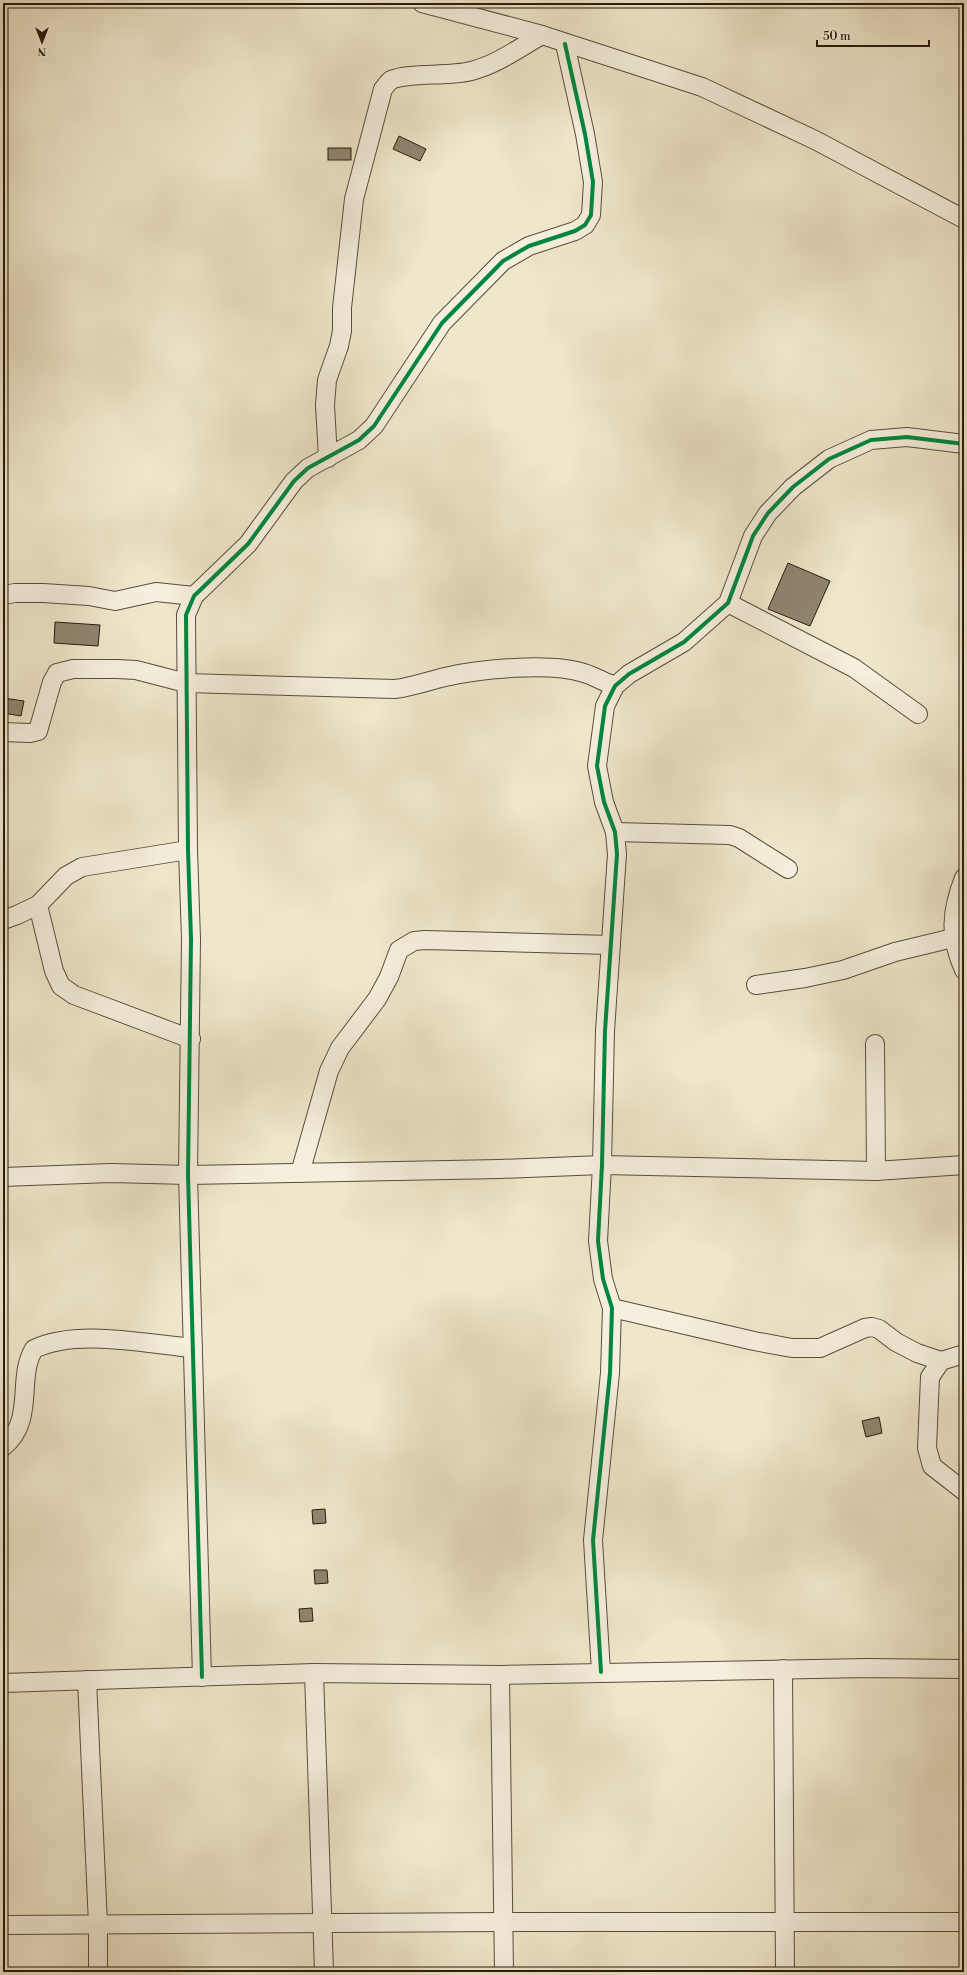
<svg xmlns="http://www.w3.org/2000/svg" width="967" height="1975" viewBox="0 0 967 1975" font-family="'Libre Bodoni',serif">
<rect width="100%" height="100%" fill="#efe7cb"/>
<filter id="stains"><feTurbulence type="fractalNoise" baseFrequency=".005" numOctaves="4"/><feColorMatrix values="0 0 0 0 .2 0 0 0 0 .09 0 0 0 0 .02 0 0 0 .5 -.17"/></filter>
<radialGradient id="worn" r=".72"><stop offset=".6" stop-color="#630" stop-opacity="0"/><stop offset="1" stop-color="#630" stop-opacity=".3"/></radialGradient>
<g fill="#8f8570" stroke="#271a0d">
<polygon points="399,136 426,149 420,161 393,149"/>
<rect x="328" y="148" width="23" height="12"/>
<polygon points="788,563 830,581 810,626 768,609"/>
<polygon points="55,622 100,625 98,646 54,643"/>
<polygon points="3,698 24,701 21,716 3,713"/>
<polygon points="879,1417 882,1433 866,1437 862,1421"/>
<polygon points="325,1509 326,1523 313,1524 312,1510"/>
<polygon points="314,1570 327,1570 328,1583 315,1584"/>
<polygon points="312,1608 313,1621 300,1622 299,1609"/>
</g>
<g fill="none" stroke-linecap="round" stroke-linejoin="round">
<g stroke="#594d3c" stroke-width="20">
<g id="minor">
<polyline points="422,3 542,35 702,87 815,140 964,219"/>
<path d="M 328,458 L 325,405 L 327,380 L 339,346 L 342,331 L 342,308 L 354,199 L 383,89 C 386,86 388,82 391,80 C 410,72 448,77 471,71 C 496,65 519,48 542,35"/>
<polyline points="3,595 15,593 43,593 89,596 115,601 156,592 194,596"/>
<polyline points="728,603 854,668 918,714"/>
<path d="M 3,732 L 30,733 L 38,731 L 52,682 L 57,673 L 73,669 L 117,669 L 136,670 L 186,683 L 395,689 C 412,687 428,681 445,677 C 479,669 550,662 584,673 C 594,676 604,682 615,686"/>
<polyline points="615,832 730,835 739,838 788,869"/>
<path d="M 964,878 C 951,911 949,937 964,970"/>
<polyline points="38,905 54,971 61,986 74,995 191,1039"/>
<polyline points="3,920 17,915 38,905 66,876 82,867 188,850"/>
<polyline points="756,985 805,978 843,970 895,952 953,938"/>
<polyline points="875,1044 876,1171"/>
<polyline points="300,1173 329,1071 340,1048 377,999 389,977 399,950 414,941 425,940 611,945"/>
<polyline points="3,1177 111,1173 188,1175 500,1169 602,1165 876,1171 964,1165"/>
<polyline points="612,1308 754,1341 792,1348 820,1348 865,1328 872,1327 879,1329 896,1342 917,1353 941,1361"/>
<polyline points="964,1354 941,1361 930,1377 927,1448 932,1466 964,1491"/>
<path d="M 3,1447 C 36,1421 16,1378 34,1349 C 77,1328 146,1344 193,1348"/>
<polyline points="783,1669 785,1972"/>
<polyline points="601,1672 593,1540 610,1373 612,1308 603,1279 598,1241 602,1165 605,1031 617,854 615,832 604,802 597,766 605,706 615,686 629,674 684,642 728,603 753,536 768,513 793,487 829,459 871,440 907,437 964,444"/>
<polyline points="314,1673 324,1972"/>
<polyline points="500,1675 504,1972"/>
<polyline points="202,1677 188,1175 191,939 188,850 186,615 194,596 248,544 294,481 308,468 359,440 374,426 442,323 503,261 529,246 575,231 585,225 591,215 593,182 585,134 565,44"/>
<polyline points="87,1680 98,1924 98,1972"/>
<polyline points="3,1683 314,1673 500,1675 866,1668 964,1669"/>
<polyline points="3,1925 504,1922 964,1922"/>
</g>
</g>
<use href="#minor" stroke="#f5efdd" stroke-width="18"/>
<g stroke="#f5efdd" stroke-width="6">
<g id="cycleway">
<polyline points="601,1672 593,1540 610,1373 612,1308 603,1279 598,1241 602,1165 605,1031 617,854 615,832 604,802 597,766 605,706 615,686 629,674 684,642 728,603 753,536 768,513 793,487 829,459 871,440 907,437 964,444"/>
<polyline points="202,1677 188,1175 191,939 188,850 186,615 194,596 248,544 294,481 308,468 359,440 374,426 442,323 503,261 529,246 575,231 585,225 591,215 593,182 585,134 565,44"/>
</g>
</g>
<use href="#cycleway" stroke="#00873e" stroke-width="4"/>
</g>
<rect width="967" height="1975" fill="none" stroke="#efe7cb" stroke-width="16"/>
<rect x="4" y="4" width="959" height="1967" fill="none" stroke="#271a0d" stroke-width="2"/>
<rect x="8" y="8" width="951" height="1959" fill="none" stroke="#271a0d"/>
<g transform="translate(42 42) rotate(180)" stroke="#f5efdd" stroke-width="3" paint-order="stroke">
<path d="M0-3L7 15L0 10L-7 15Z" fill="#271a0d"/>
<text y="-6" font-size="11" font-weight="bold" text-anchor="middle" fill="#271a0d">N</text>
</g>
<path d="M817 40v6h112v-6" fill="none" stroke="#271a0d" stroke-width="2"/>
<text x="823" y="40" font-size="12" fill="#271a0d" stroke="#f5efdd" stroke-width="3" paint-order="stroke">50 m</text>
<rect width="100%" height="100%" filter="url(#stains)"/>
<rect width="100%" height="100%" fill="url(#worn)"/>
</svg>
